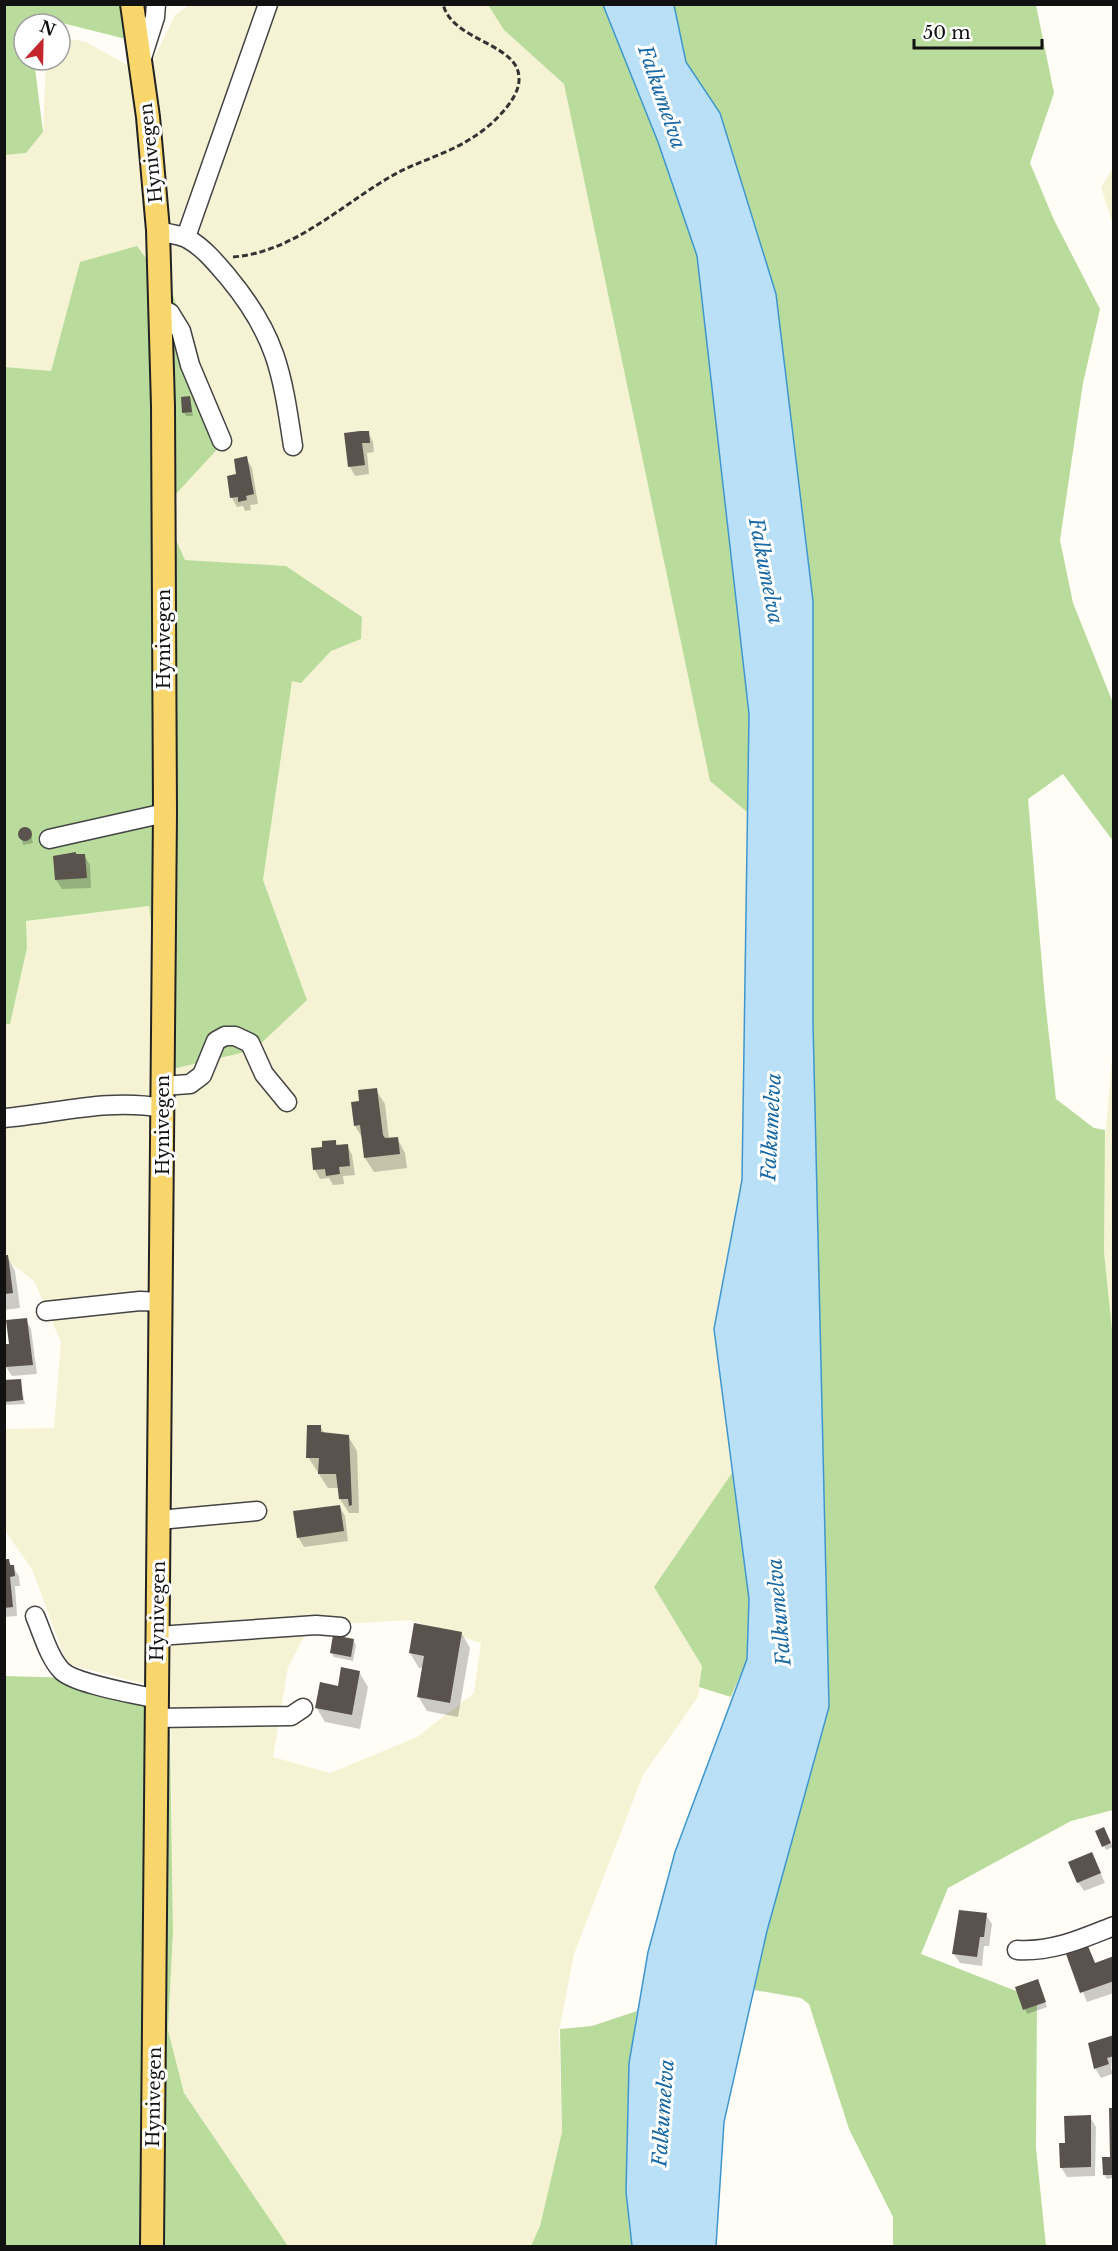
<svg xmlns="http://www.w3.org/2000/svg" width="1118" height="2251" viewBox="0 0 1118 2251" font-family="'Libre Baskerville',serif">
<rect width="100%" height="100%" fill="#fffdf5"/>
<g fill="#f6f3d4" fill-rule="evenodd">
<path d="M 189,5 L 488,5 L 504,30 L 564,84 L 710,781 L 747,812 L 749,714 L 742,1180 L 714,1329 L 749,1599 L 732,1474 L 654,1587 L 702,1666 L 698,1697 L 643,1775 L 574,1954 L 559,2031 L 562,2132 L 540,2226 L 531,2246 L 288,2246 L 184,2093 L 168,2030 L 173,1932 L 171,1729 L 160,1688 L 67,1664 L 32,1569 L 5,1531 L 5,1429 L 54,1428 L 61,1342 L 34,1281 L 5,1259 L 5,1024 L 10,1023 L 27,948 L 26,921 L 149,906 L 168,1070 L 307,1000 L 263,880 L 292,680 L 301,683 L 331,651 L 361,639 L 362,617 L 286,566 L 185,560 L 162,509 L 80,262 L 51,371 L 5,367 L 5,155 L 26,153 L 43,132 L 46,60 L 60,60 L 60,37 L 86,42 L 138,71 L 156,54 L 175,15 ZM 410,1620 L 481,1643 L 474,1693 L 417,1737 L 330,1773 L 273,1757 L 288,1667 L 310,1626 Z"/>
<polygon points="1113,168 1114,168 1113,225 1101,187"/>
<polygon points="1113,1048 1113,1350 1104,1252 1104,1152"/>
</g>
<g fill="#b9dc9c">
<polygon points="5,5 131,5 126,39 58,22 24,24 24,60 34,60 43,132 26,153 5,155"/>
<polygon points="488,5 603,5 658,142 697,256 749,713 747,812 710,781 564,84 504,30"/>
<polygon points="674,5 1036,5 1054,93 1030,163 1054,220 1100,309 1083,383 1060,540 1073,603 1113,703 1113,841 1063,774 1028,799 1045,1000 1056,1099 1094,1128 1105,1130 1104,1252 1114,1350 1113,1810 1071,1821 948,1888 921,1954 1037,1999 1036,2148 1046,2246 893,2246 893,2217 849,2129 809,2004 801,1998 754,1990 767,1931 813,1023 813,601 776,294 720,113 686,62"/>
<polygon points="137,246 173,295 223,443 162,509 185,560 286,566 362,617 361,639 331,651 301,683 292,681 263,880 307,1000 254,1050 168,1070 149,906 26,921 27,948 10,1024 5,1024 5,367 51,371 80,262"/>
<polygon points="732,1473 749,1599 747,1659 731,1697 699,1687 702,1666 654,1587"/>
<polygon points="5,1676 75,1678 157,1709 170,1731 173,1932 168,2030 184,2093 288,2246 5,2246"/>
<path d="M 637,2011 C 626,2089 623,2168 632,2246 L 531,2246 L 540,2226 L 562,2132 L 560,2029 L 592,2026 Z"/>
</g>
<polygon fill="#b9e0f7" stroke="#3f96cf" stroke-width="1.5" points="603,5 674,5 686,62 720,113 776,294 813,601 813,1023 829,1707 767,1931 724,2122 716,2246 632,2246 626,2192 629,2063 648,1952 675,1852 747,1659 749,1599 714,1329 742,1180 749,714 697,256 658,142"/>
<g fill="#0003">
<polygon points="190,397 193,416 186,416 184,412"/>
<polygon points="368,432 373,442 374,452 367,453 369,474 355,476 350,467"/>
<polygon points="246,458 252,468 258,504 250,505 251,510 245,511 243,506 237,507 232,498 228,477 238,475"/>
<polygon points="20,829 30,829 33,843 23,845"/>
<polygon points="63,854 84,855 90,865 91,888 62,889 56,880"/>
<polygon points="376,1090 385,1104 389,1139 397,1138 405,1153 407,1168 374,1172 365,1158 363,1139 355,1126"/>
<polygon points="335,1141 338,1146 347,1145 352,1155 355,1175 343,1176 344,1184 333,1185 329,1178 320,1179 315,1170 324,1148"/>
<polygon points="7,1256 15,1271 20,1308 4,1310 4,1257"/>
<polygon points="26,1320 31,1329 37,1374 12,1376 6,1367 10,1345"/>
<polygon points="20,1380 25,1404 6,1405 4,1382"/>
<polygon points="320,1426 325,1434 348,1436 357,1451 359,1513 349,1513 340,1499 339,1488 328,1488 308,1457"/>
<polygon points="340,1507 345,1516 348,1541 304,1547 298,1537"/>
<polygon points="8,1560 19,1576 20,1586 15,1586 17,1616 4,1617 4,1561"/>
<polygon points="462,1634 470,1648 458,1717 427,1711 418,1696 423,1668 419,1668 410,1653"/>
<polygon points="353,1640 356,1645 353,1661 334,1657 331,1653"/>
<polygon points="359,1672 368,1687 360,1729 325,1722 316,1707"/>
<polygon points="1106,1833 1113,1847 1106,1850 1104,1846"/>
<polygon points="1092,1854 1105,1883 1084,1891 1078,1882"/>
<polygon points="986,1915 992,1924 989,1946 984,1946 982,1966 960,1963 954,1954"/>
<polygon points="1087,1948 1096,1964 1114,1958 1114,1993 1087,2002 1068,1955"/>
<polygon points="1039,1985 1047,2007 1027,2014 1017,1988"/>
<polygon points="1114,2036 1111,2068 1114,2078 1112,2074 1101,2078 1095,2068"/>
<polygon points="1114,2110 1114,2178 1107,2179 1104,2174 1113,2158"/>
<polygon points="1090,2117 1096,2127 1095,2176 1067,2177 1061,2167 1066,2145"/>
</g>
<g fill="#5a524d">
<polygon points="190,396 192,412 182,413 181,397"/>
<polygon points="360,431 369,431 370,443 362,443 365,465 348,467 344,433"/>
<polygon points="247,456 254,494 246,496 247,500 238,502 238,497 230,498 227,476 236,474 234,459"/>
<circle cx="25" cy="834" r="7"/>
<polygon points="76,852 76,854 85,854 87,878 55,880 53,856"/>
<polygon points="377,1088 383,1135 385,1138 398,1137 400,1154 364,1158 360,1125 354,1126 351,1102 359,1101 358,1090"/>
<polygon points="336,1140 336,1145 348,1144 350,1166 339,1167 340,1174 326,1176 325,1169 313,1170 311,1148 322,1147 322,1141"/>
<polygon points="5,1255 8,1255 13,1293 5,1294"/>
<polygon points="27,1318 33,1365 5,1367 4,1344 9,1344 6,1320"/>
<polygon points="21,1379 23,1400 4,1402 4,1380"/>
<polygon points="307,1425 321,1425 321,1432 349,1435 352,1505 349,1506 348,1499 339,1499 336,1474 318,1474 319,1458 306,1458"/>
<polygon points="340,1505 344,1531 297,1538 293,1511"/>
<polygon points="4,1559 9,1559 10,1565 14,1565 15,1576 10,1577 13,1607 4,1608"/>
<polygon points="414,1623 462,1632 450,1703 417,1697 424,1656 409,1653"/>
<polygon points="333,1635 354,1639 351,1657 330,1653"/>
<polygon points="341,1667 360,1671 352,1715 315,1708 320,1682 338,1686"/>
<polygon points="1104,1827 1111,1843 1102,1847 1095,1831"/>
<polygon points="1092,1852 1101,1873 1077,1883 1068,1862"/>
<polygon points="959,1910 987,1913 984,1937 980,1937 977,1957 952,1954"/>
<polygon points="1088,1946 1095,1963 1114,1956 1114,1981 1080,1993 1066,1954"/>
<polygon points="1038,1979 1046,2002 1023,2010 1015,1987"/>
<polygon points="1114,2035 1114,2056 1107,2058 1109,2064 1094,2069 1088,2043"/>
<polygon points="1109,2108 1114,2108 1114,2175 1103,2175 1102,2157 1110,2157"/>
<polygon points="1091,2115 1091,2167 1060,2168 1059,2143 1065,2143 1064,2116"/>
</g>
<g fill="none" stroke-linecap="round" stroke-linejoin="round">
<g stroke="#444" stroke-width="21">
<g id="minor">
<polyline points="141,61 155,17 156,4"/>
<path d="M 158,230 C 169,235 180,234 188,239 C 204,248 216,263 228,277 C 277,336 282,373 293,446"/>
<polyline points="186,237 268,4"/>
<polyline points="161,308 170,313 181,331 190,365 222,441"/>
<polyline points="49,839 165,813"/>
<polyline points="163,1086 190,1084 202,1075 216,1041 225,1036 235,1036 250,1043 264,1074 287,1102"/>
<path d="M 4,1118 C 59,1113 109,1098 163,1108"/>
<polyline points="46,1311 140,1301 162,1302"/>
<polyline points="159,1520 257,1511"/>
<path d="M 35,1616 C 42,1632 49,1658 62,1671 C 75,1684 137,1694 157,1699"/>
<polyline points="158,1636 316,1625 341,1627"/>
<polyline points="157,1718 291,1716 303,1708"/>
<path d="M 1017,1950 C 1053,1952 1081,1939 1114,1926"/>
</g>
</g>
<g stroke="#222" stroke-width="26">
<polyline id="major" points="132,4 148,117 158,230 163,406 165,813 152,2246"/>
</g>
<path stroke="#333" stroke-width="3" stroke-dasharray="6 3" stroke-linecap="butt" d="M 233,257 C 296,252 344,202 397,173 C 422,160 452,152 475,136 C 491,126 519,100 519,80 C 521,43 452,42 443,4"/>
<use href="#minor" stroke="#fff" stroke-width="18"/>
<use href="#major" stroke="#f9d66b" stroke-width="22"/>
</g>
<g text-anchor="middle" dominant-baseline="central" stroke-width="6" stroke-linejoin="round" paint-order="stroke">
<g font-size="18" fill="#111" stroke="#fff">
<text transform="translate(151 153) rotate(-96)">Hynivegen</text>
<text transform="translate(164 639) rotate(-90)">Hynivegen</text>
<text transform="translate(163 1125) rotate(-90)">Hynivegen</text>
<text transform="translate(158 1611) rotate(-89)">Hynivegen</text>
<text transform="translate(154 2097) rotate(-89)">Hynivegen</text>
</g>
<g font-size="20" font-style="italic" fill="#1768a6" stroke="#fff">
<text transform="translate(662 97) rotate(71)">Falkumelva</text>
<text transform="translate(766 571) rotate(79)">Falkumelva</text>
<text transform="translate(771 1127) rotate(-87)">Falkumelva</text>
<text transform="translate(779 1612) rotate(-95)">Falkumelva</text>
<text transform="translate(663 2113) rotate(-86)">Falkumelva</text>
</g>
</g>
<rect width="1118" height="2251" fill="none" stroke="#111111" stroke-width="12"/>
<g transform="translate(42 42) rotate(22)"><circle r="28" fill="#ffffff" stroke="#a0a0a0" stroke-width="1.5"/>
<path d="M0-4.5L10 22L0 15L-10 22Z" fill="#c4262e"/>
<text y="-9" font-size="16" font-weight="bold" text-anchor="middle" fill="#111111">N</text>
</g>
<path d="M914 39v9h128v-9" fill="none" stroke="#111111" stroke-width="3"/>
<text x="923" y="39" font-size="18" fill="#111111" stroke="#ffffff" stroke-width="4.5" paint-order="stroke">50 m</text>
</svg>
